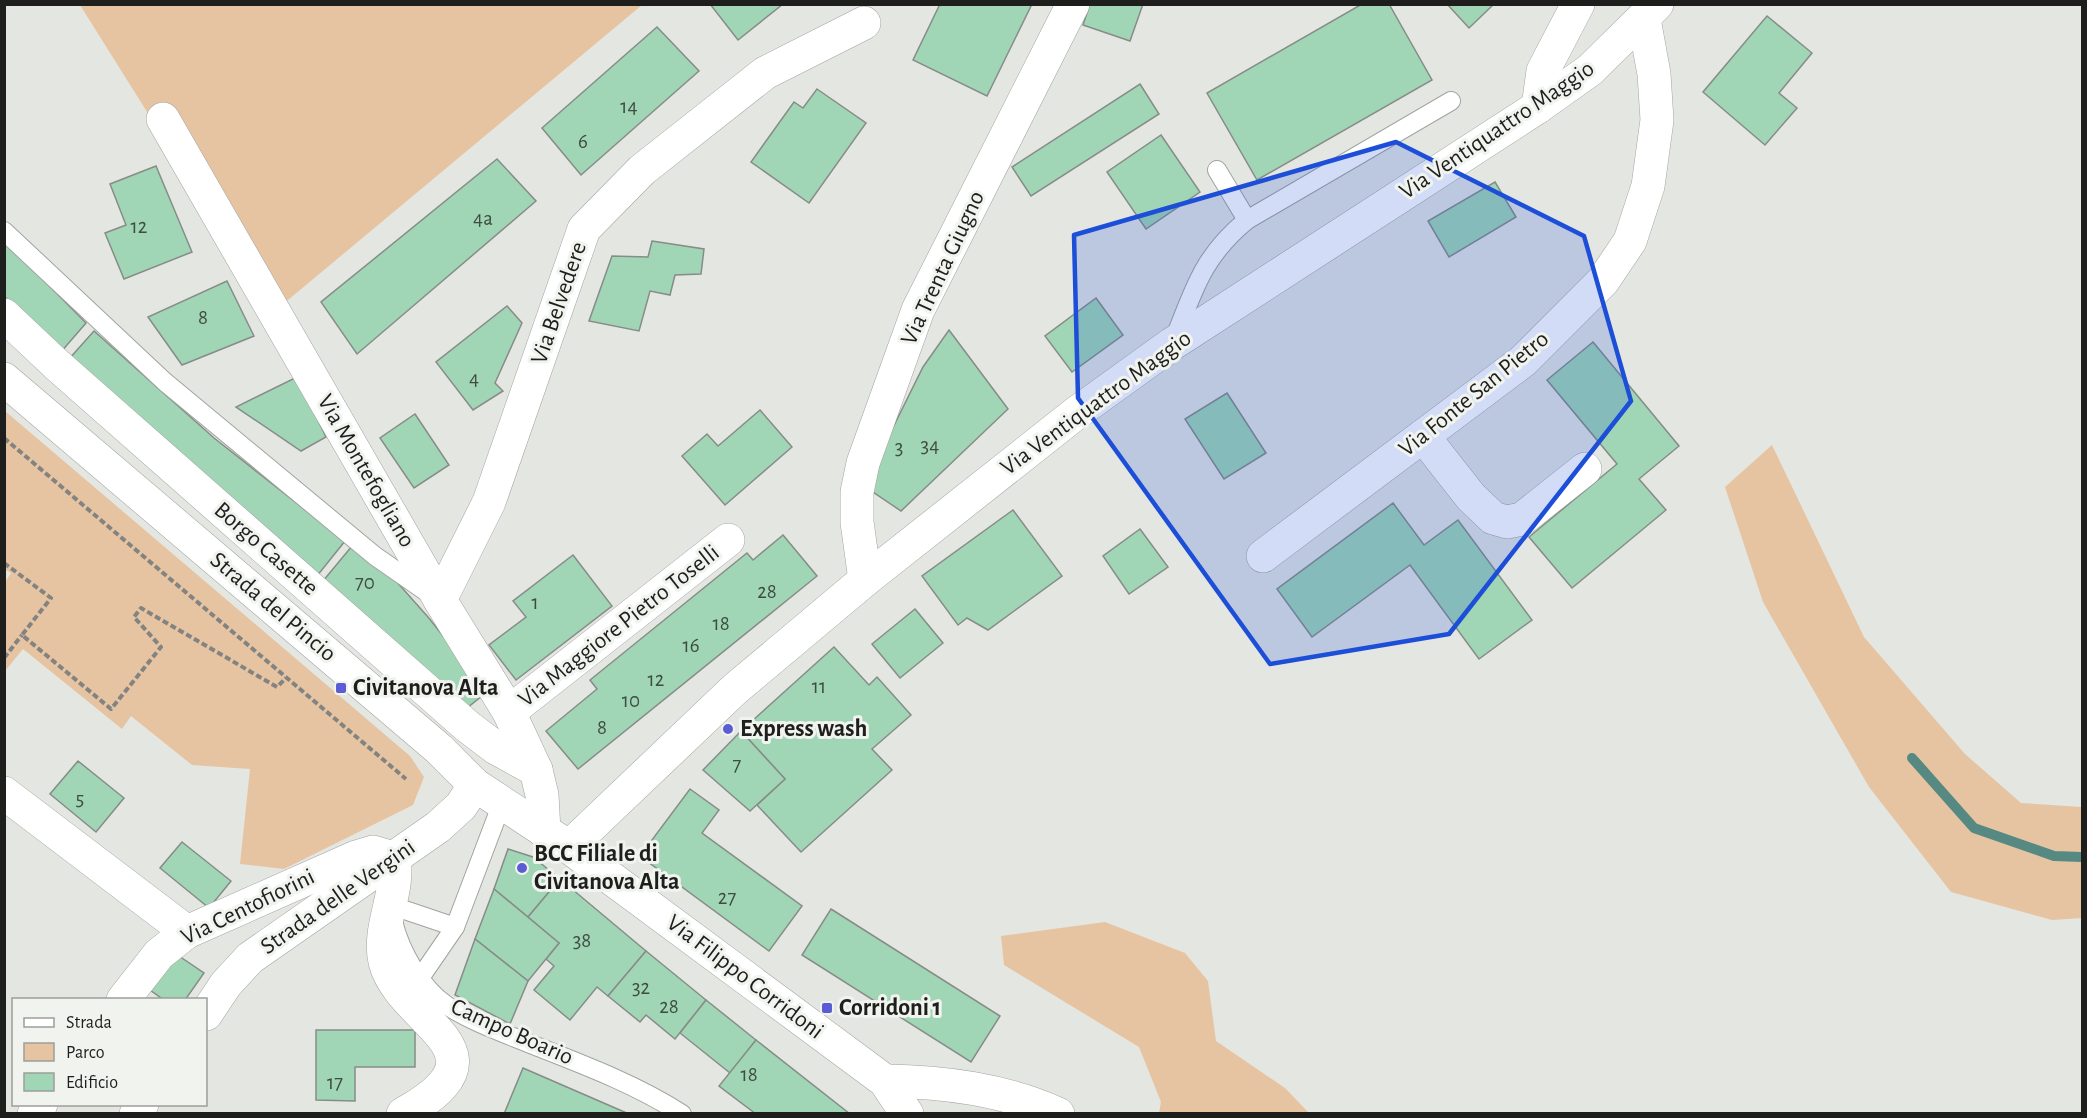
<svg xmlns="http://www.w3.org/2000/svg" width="2087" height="1118" viewBox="0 0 2087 1118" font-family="'Alegreya Sans',sans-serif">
<rect width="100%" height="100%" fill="#e4e6e1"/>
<g fill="#e7c4a1">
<polygon points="80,5 642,5 282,305 154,123"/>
<polygon points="5,411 410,756 424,777 413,805 284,869 240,864 250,769 192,765 131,716 122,729 23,649 5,671 5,582 11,573 4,569"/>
<polygon points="1772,445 1864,637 1965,754 2021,803 2082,807 2082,918 2052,920 1951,892 1869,787 1763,602 1725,487"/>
<polygon points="1105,922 1185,953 1208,981 1216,1041 1285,1088 1309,1113 1159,1113 1161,1102 1139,1047 1004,965 1001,936"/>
</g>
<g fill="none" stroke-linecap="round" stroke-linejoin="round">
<polyline stroke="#578983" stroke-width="10" points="1912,758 1974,828 2054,856 2082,857"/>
</g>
<g fill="#a0d6b5" stroke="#878c88" stroke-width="1.5">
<polygon points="710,4 783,4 738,40"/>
<polygon points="940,4 1032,4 987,96 913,60"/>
<polygon points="1090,4 1143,4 1130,41 1083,25"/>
<polygon points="1362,4 1389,4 1432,80 1257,180 1207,93"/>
<polygon points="1447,4 1494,4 1469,28"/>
<polygon points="1767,16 1812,53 1779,93 1797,108 1765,145 1703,92"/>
<polygon points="657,27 699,71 581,175 542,128"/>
<polygon points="1140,84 1159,114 1031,196 1012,167"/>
<polygon points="817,89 866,123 809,203 751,162 794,102 803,108"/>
<polygon points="1161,135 1200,192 1146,229 1107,172"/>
<polygon points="497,159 536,201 357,354 321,302"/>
<polygon points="156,166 192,252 124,279 105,233 126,225 110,184"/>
<polygon points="1495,182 1516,217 1449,257 1428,221"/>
<polygon points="4,240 86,323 61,352 4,296"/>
<polygon points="652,241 704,249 701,274 675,275 670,295 650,291 639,331 589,321 612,256 648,257"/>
<polygon points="227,281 254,336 182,365 148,317"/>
<polygon points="1096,298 1123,335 1072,372 1045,336"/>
<polygon points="507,306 522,323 495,383 503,391 473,410 436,362"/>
<polygon points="949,330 1008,409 901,511 864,486 923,367"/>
<polygon points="94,331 214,438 345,541 317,576 69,359"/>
<polygon points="1593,342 1679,446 1639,479 1666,510 1572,588 1529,537 1617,464 1547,380"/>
<polygon points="297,377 326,437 301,451 236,407"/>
<polygon points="1227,393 1266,453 1224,479 1185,419"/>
<polygon points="760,410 792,447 725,505 682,456 707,434 718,446"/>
<polygon points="415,414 449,465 414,488 380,438"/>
<polygon points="1393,503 1424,545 1458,520 1532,620 1479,659 1410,565 1312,637 1277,589"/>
<polygon points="1013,510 1062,576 988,630 967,618 958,625 922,576"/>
<polygon points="1140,529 1168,567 1129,594 1103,556"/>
<polygon points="783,535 817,576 578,769 546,731 597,689 590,680 747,553 753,560"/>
<polygon points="352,546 396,581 428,617 459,656 483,695 467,708 323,581"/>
<polygon points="573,555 612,606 516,680 489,645 526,617 513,601"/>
<polygon points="915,609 943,643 900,678 872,644"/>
<polygon points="834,647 869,685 877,677 911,715 872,749 892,770 801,852 757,805 785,779 741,731"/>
<polygon points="741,731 785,779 750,811 703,770"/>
<polygon points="78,761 124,798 96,832 50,794"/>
<polygon points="690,789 719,810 702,833 802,906 769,951 640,856"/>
<polygon points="182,842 231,881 209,908 160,868"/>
<polygon points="508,849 533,857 560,879 528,917 494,889"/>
<polygon points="560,879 646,951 608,996 597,987 570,1020 534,990 554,966 546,959 559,943 528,917"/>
<polygon points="494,889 559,943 528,981 475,939"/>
<polygon points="831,909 1000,1016 971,1062 802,955"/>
<polygon points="475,939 528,981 510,1024 455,995"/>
<polygon points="646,951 706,1000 675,1039 646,1015 640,1022 608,996"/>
<polygon points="176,954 204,973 185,1000 164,1000 150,990"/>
<polygon points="706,1000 756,1040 730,1073 680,1033"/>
<polygon points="316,1030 415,1030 415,1067 355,1067 355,1101 316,1100"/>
<polygon points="756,1040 850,1114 756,1114 719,1086"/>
<polygon points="523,1068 629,1114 504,1114"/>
</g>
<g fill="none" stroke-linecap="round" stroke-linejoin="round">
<g stroke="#a2a4a0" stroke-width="20">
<g id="lane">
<polyline points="1217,170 1247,220 1451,101"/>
<polyline points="4,231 165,382 375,556 431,595"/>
<path d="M 1174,340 C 1194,289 1203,256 1247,220"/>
<polyline points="390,905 455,927"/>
<path d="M 393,921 C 400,950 420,987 446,1005 C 472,1022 504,1033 533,1045 C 584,1065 635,1084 682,1114"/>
<polyline points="420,978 455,927 502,803"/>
</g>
</g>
<g stroke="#a2a4a0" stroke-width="34">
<g id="street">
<polyline points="1538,107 1543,71 1578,4"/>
<polyline points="163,119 440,600 509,712 536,770 542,795 544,831"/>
<polyline points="4,315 57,365 467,726 496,748 536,770"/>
<polyline points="1423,436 1471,497 1493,518 1507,522 1522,519 1585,469"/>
<polyline points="1263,556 1523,361 1603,281 1630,241 1648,186 1657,120 1654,74 1644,19"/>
<polyline points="865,580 857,522 857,492 863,463 918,310 1073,4"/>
<polyline points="440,600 489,502 584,229 642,170 765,73 864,23"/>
<polyline points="509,712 728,540"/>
<polyline points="4,793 187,932"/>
<polyline points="569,847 885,1081 907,1114"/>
<path d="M 123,1000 L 159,954 L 187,932 L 356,857 L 373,852 L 394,858 C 400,893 377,927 385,962 C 401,1024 517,1051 403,1114"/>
<path d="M 885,1081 C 944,1082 1003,1089 1058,1114"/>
<polyline points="34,1114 41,1104"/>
</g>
</g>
<g stroke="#a2a4a0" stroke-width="34">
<g id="secondary">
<polyline points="4,379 439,749 475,785 569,847 735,689 865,580 1075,414 1172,344 1538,107 1590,70 1657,4"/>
<polyline points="206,1014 226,984 250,958 438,827 461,806 475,785"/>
<polyline points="136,1114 142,1104"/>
</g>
</g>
<g stroke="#838481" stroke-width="4" stroke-dasharray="6 3" stroke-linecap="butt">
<polyline points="4,438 406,779"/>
<polyline points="4,563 51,598 22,635 111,709 161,647 134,617 141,608 277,687 286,678"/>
<polyline points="4,658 22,635"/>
</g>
<use href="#lane" stroke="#fff" stroke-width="18"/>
<use href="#street" stroke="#fff" stroke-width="33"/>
<use href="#secondary" stroke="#fff" stroke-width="33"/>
</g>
<path fill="#1d4ed8" fill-opacity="0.2" stroke="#1d4ed8" stroke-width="4.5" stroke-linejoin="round" d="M 1396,142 L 1584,236 L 1631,401 L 1449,634 L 1270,664 L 1078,398 L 1074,235 Z"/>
<g fill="#5c5dd5" stroke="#f1f3ee" stroke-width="2">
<rect x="335" y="682" width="12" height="12" rx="3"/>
<circle cx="728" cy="729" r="6"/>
<circle cx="522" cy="868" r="6"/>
<rect x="821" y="1002" width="12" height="12" rx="3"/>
</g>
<g text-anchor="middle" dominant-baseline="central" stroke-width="6" stroke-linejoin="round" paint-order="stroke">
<g font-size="21" fill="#3e4d43">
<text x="629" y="106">14</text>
<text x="583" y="141">6</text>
<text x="483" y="218">4a</text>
<text x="139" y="226">12</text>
<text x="203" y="317">8</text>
<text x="474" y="378">4</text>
<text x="930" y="445">34</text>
<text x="899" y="447">3</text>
<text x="365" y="582">70</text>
<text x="767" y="591">28</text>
<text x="535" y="602">1</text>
<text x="721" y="623">18</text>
<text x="691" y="645">16</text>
<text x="656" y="679">12</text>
<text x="819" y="686">11</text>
<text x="631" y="700">10</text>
<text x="602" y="727">8</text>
<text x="737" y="764">7</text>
<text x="80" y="798">5</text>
<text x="727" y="897">27</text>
<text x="582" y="940">38</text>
<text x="641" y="987">32</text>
<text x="669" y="1006">28</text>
<text x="749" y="1074">18</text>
<text x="335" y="1082">17</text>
</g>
<g font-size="24" fill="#1e1f1d" stroke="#f1f3ee">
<text transform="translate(1497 130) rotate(-34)">Via Ventiquattro Maggio</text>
<text transform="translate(943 268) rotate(-65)">Via Trenta Giugno</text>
<text transform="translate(559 303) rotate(-71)">Via Belvedere</text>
<text transform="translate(1474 394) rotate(-39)">Via Fonte San Pietro</text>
<text transform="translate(1096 403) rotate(-36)">Via Ventiquattro Maggio</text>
<text transform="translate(366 471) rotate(60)">Via Montefogliano</text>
<text transform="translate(266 549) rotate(41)">Borgo Casette</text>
<text transform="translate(273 607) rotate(40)">Strada del Pincio</text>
<text transform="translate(619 626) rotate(-38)">Via Maggiore Pietro Toselli</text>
<text transform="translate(338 897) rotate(-35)">Strada delle Vergini</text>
<text transform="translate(248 907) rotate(-26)">Via Centofiorini</text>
<text transform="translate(745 977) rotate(37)">Via Filippo Corridoni</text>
<text transform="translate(512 1032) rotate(24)">Campo Boario</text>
</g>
<g font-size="24" font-weight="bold" fill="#1e1f1d" stroke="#f1f3ee" text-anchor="start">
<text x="353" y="688">Civitanova Alta</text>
<text x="740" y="729">Express wash</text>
<text x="534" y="854">BCC Filiale di<tspan x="534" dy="28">Civitanova Alta</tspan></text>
<text x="839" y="1008">Corridoni 1</text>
</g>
</g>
<rect width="2087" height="1118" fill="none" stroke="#1e1f1d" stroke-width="12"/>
<rect x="12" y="998" width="195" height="108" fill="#f1f3ee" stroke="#9d9e9a" stroke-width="1.5"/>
<rect x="24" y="1018" width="30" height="9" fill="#ffffff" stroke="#9d9e9a" stroke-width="1.5"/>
<text x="66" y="1028" font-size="18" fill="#1e1f1d">Strada</text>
<rect x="24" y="1043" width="30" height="18" fill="#e7c4a1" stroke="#9d9e9a" stroke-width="1.5"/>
<text x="66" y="1058" font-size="18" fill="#1e1f1d">Parco</text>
<rect x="24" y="1073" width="30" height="18" fill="#a0d6b5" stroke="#9d9e9a" stroke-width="1.5"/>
<text x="66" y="1088" font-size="18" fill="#1e1f1d">Edificio</text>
</svg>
